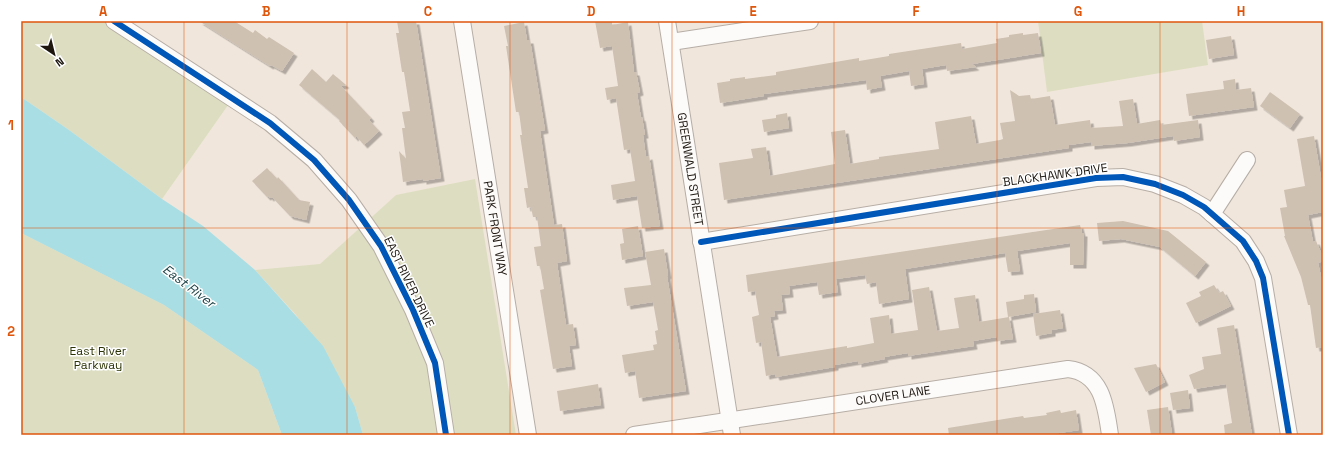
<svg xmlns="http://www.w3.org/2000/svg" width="1344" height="456" viewBox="0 0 1344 456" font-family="'Space Grotesk',sans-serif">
<defs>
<filter id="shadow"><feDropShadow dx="3.5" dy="3.5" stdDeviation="0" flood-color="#0004"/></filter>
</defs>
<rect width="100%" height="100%" fill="#f1e6db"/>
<g fill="#dddec1">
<polygon points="21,21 114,21 233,98 162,199 69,130 21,97"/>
<polygon points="1038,21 1202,21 1208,65 1047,92"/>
<polygon points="475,179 516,435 363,435 355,407 296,315 255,270 320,264 396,195"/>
<polygon points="21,233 164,305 258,370 282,435 21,435"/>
</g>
<polygon fill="#a9dee4" points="21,97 69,130 162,199 203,226 255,270 323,346 355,407 363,435 282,435 258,370 164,305 21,233"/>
<g fill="#cec1b2" filter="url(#shadow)">
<polygon points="199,21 234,21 253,33 255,30 267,39 269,37 294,53 282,71 271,65 270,66"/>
<polygon points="397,21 416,21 441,178 423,181 423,179 403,182 399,151 406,159 402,128 405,128 402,112 410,111 404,72 402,72 396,33 399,33"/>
<polygon points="595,21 612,21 612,25 628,22 634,72 636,72 640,92 637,93 641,118 642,117 645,135 643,135 646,157 649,156 660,226 642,228 637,196 613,200 611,185 635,181 630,149 624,150 616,98 607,100 605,88 618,86 612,46 600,48"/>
<polygon points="524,22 527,40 530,40 545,130 540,131 554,225 562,224 567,261 557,263 566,325 573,324 576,345 569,346 572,366 553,369 540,290 544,289 540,266 537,266 534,247 541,246 537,217 533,217 531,207 527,208 524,188 528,188 520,135 522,135 519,112 516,112 506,46 508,46 504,26"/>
<polygon points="1023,33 1023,35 1038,33 1041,53 972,64 976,67 947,71 946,65 922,69 924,84 911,86 909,71 880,76 882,87 867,90 866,80 764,94 764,96 720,103 717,83 730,81 730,79 745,77 745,79 776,75 776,72 859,58 859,61 889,56 889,54 961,43 962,49 997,43 996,39 1009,37 1009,35"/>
<polygon points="1231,36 1234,55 1209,59 1206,40"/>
<polygon points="312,69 326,82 333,74 346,85 341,86 371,118 369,120 379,131 364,145 356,136 355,138 339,121 340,120 299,85"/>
<polygon points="1235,79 1236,90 1251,88 1254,107 1189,116 1186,94 1224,89 1223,81"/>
<polygon points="1010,90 1019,96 1030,95 1031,99 1050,96 1055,125 1090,120 1091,128 1123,126 1119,101 1133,99 1137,124 1160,120 1161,125 1198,120 1200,137 1174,141 1173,136 1128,143 1091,146 1091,142 1069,145 1069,148 724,200 719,163 753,158 751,149 766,147 770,176 835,164 831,132 845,130 850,164 879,159 879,157 939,149 935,122 971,116 976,144 1000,140 1003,139 1000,123 1015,121"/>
<polygon points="1270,92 1300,114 1290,128 1260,106"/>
<polygon points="787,113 789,128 764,132 762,120 776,118 776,115"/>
<polygon points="1314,136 1323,189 1323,212 1308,215 1313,242 1316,241 1323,257 1323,261 1318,263 1323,285 1323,347 1316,348 1310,305 1308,305 1301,277 1284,236 1285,236 1280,208 1287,207 1284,190 1305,186 1297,139"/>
<polygon points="267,168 277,179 278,177 299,200 310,202 306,220 290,216 272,197 270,198 269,196 267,197 252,181"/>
<polygon points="1123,221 1168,231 1206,262 1195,276 1160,247 1121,239 1099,241 1097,223"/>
<polygon points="1080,225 1082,233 1084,233 1083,265 1070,265 1070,243 1017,251 1020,271 1008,272 1005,253 905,269 909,299 879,304 876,282 867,284 865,275 836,279 838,292 819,295 817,282 789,286 790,294 781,295 783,310 774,311 775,316 770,317 777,357 847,346 847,348 874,343 870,318 889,315 891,334 918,330 912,290 929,287 937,331 959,328 954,298 975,295 979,322 1009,317 1013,339 997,341 997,337 973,341 974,346 908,356 908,353 884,357 885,359 858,364 858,361 835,365 835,367 776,377 775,374 766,376 761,342 756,343 752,317 759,315 755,291 748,292 746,275"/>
<polygon points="638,226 643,256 622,260 620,244 624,243 622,229"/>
<polygon points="664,249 668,275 667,276 686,391 639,398 635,371 625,373 622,355 654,350 653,345 657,344 655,331 658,330 653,302 627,306 624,288 651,285 645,252"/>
<polygon points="1214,285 1219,293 1223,291 1231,306 1196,323 1186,303 1201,296 1199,292"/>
<polygon points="1034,294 1036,312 1008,317 1006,302 1024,299 1024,295"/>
<polygon points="1060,310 1063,328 1052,330 1052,333 1036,336 1033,314"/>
<polygon points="1234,325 1238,349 1252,435 1225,435 1224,425 1232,423 1226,384 1194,389 1189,375 1204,369 1202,357 1221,354 1217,328"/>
<polygon points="1156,364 1165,382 1146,392 1134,368"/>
<polygon points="598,384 601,405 560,411 557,391"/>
<polygon points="1188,390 1190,408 1173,410 1170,393"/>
<polygon points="1168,407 1172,434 1151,435 1147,410"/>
<polygon points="1060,410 1061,413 1076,410 1079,430 1046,435 949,435 948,428 1023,416 1024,418 1047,415 1046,413"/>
</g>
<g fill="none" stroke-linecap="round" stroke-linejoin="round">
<g stroke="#b6aea6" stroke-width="18">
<g id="minor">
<polyline points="114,21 270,123 314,160 349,200 381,246 413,310 435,363 446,435"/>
<path id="s1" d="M 462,21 L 528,435"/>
<path id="s2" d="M 667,21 L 732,435"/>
<polyline points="671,42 810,21"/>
<polyline points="1212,214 1247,160"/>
<polyline points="701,242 1096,178 1123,177 1155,184 1183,195 1204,207 1243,241 1256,261 1263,278 1289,435"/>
<path id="s3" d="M 634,435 L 1068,369 C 1103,373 1106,408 1110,435"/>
</g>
</g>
<use href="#minor" stroke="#fdfbfa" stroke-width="16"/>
<g stroke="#fff" stroke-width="8">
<g id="cycleway">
<polyline points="114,21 270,123 314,160 349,200 381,246 413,310 435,363 446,435"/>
<polyline points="701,242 1096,178 1123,177 1155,184 1183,195 1204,207 1243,241 1256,261 1263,278 1289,435"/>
</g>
</g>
<use href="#cycleway" stroke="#0057b8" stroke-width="6"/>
</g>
<path fill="none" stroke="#de560c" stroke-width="1" stroke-opacity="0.55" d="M 184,21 L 184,435M 347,21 L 347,435M 510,21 L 510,435M 672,21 L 672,435M 834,21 L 834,435M 997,21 L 997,435M 1160,21 L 1160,435M 21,228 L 1323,228"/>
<g text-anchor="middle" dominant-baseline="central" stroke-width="3" stroke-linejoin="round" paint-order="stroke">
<g font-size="12" fill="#1c160f" stroke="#fff">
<text stroke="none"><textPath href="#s2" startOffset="150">GREENWALD STREET</textPath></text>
<text transform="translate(1055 175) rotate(-8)">BLACKHAWK DRIVE</text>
<text stroke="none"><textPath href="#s1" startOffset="210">PARK FRONT WAY</textPath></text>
<text transform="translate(409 282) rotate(64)">EAST RIVER DRIVE</text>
<text stroke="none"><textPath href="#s3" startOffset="262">CLOVER LANE</textPath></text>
</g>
<g font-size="12" fill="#2c3405" stroke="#fff">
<text x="98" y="351">East River<tspan x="98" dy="14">Parkway</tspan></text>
</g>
<g font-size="13" font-style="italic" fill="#173e43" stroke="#fff">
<text transform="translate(189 286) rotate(37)">East River</text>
</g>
</g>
<rect width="1344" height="456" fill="none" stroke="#ffffff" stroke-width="44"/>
<g transform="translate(54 54) rotate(145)" stroke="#ffffff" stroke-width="3" paint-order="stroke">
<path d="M0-3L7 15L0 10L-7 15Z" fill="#1c160f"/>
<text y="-6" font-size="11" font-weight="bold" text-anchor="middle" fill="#1c160f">N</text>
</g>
<rect x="22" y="22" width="1300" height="412" fill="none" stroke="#de560c" stroke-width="1.5"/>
<g font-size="13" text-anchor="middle" font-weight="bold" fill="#de560c">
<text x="103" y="16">A</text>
<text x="266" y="16">B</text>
<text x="428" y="16">C</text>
<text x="591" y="16">D</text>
<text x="753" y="16">E</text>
<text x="916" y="16">F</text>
<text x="1078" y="16">G</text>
<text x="1241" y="16">H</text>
<text x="11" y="130">1</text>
<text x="11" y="336">2</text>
</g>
</svg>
